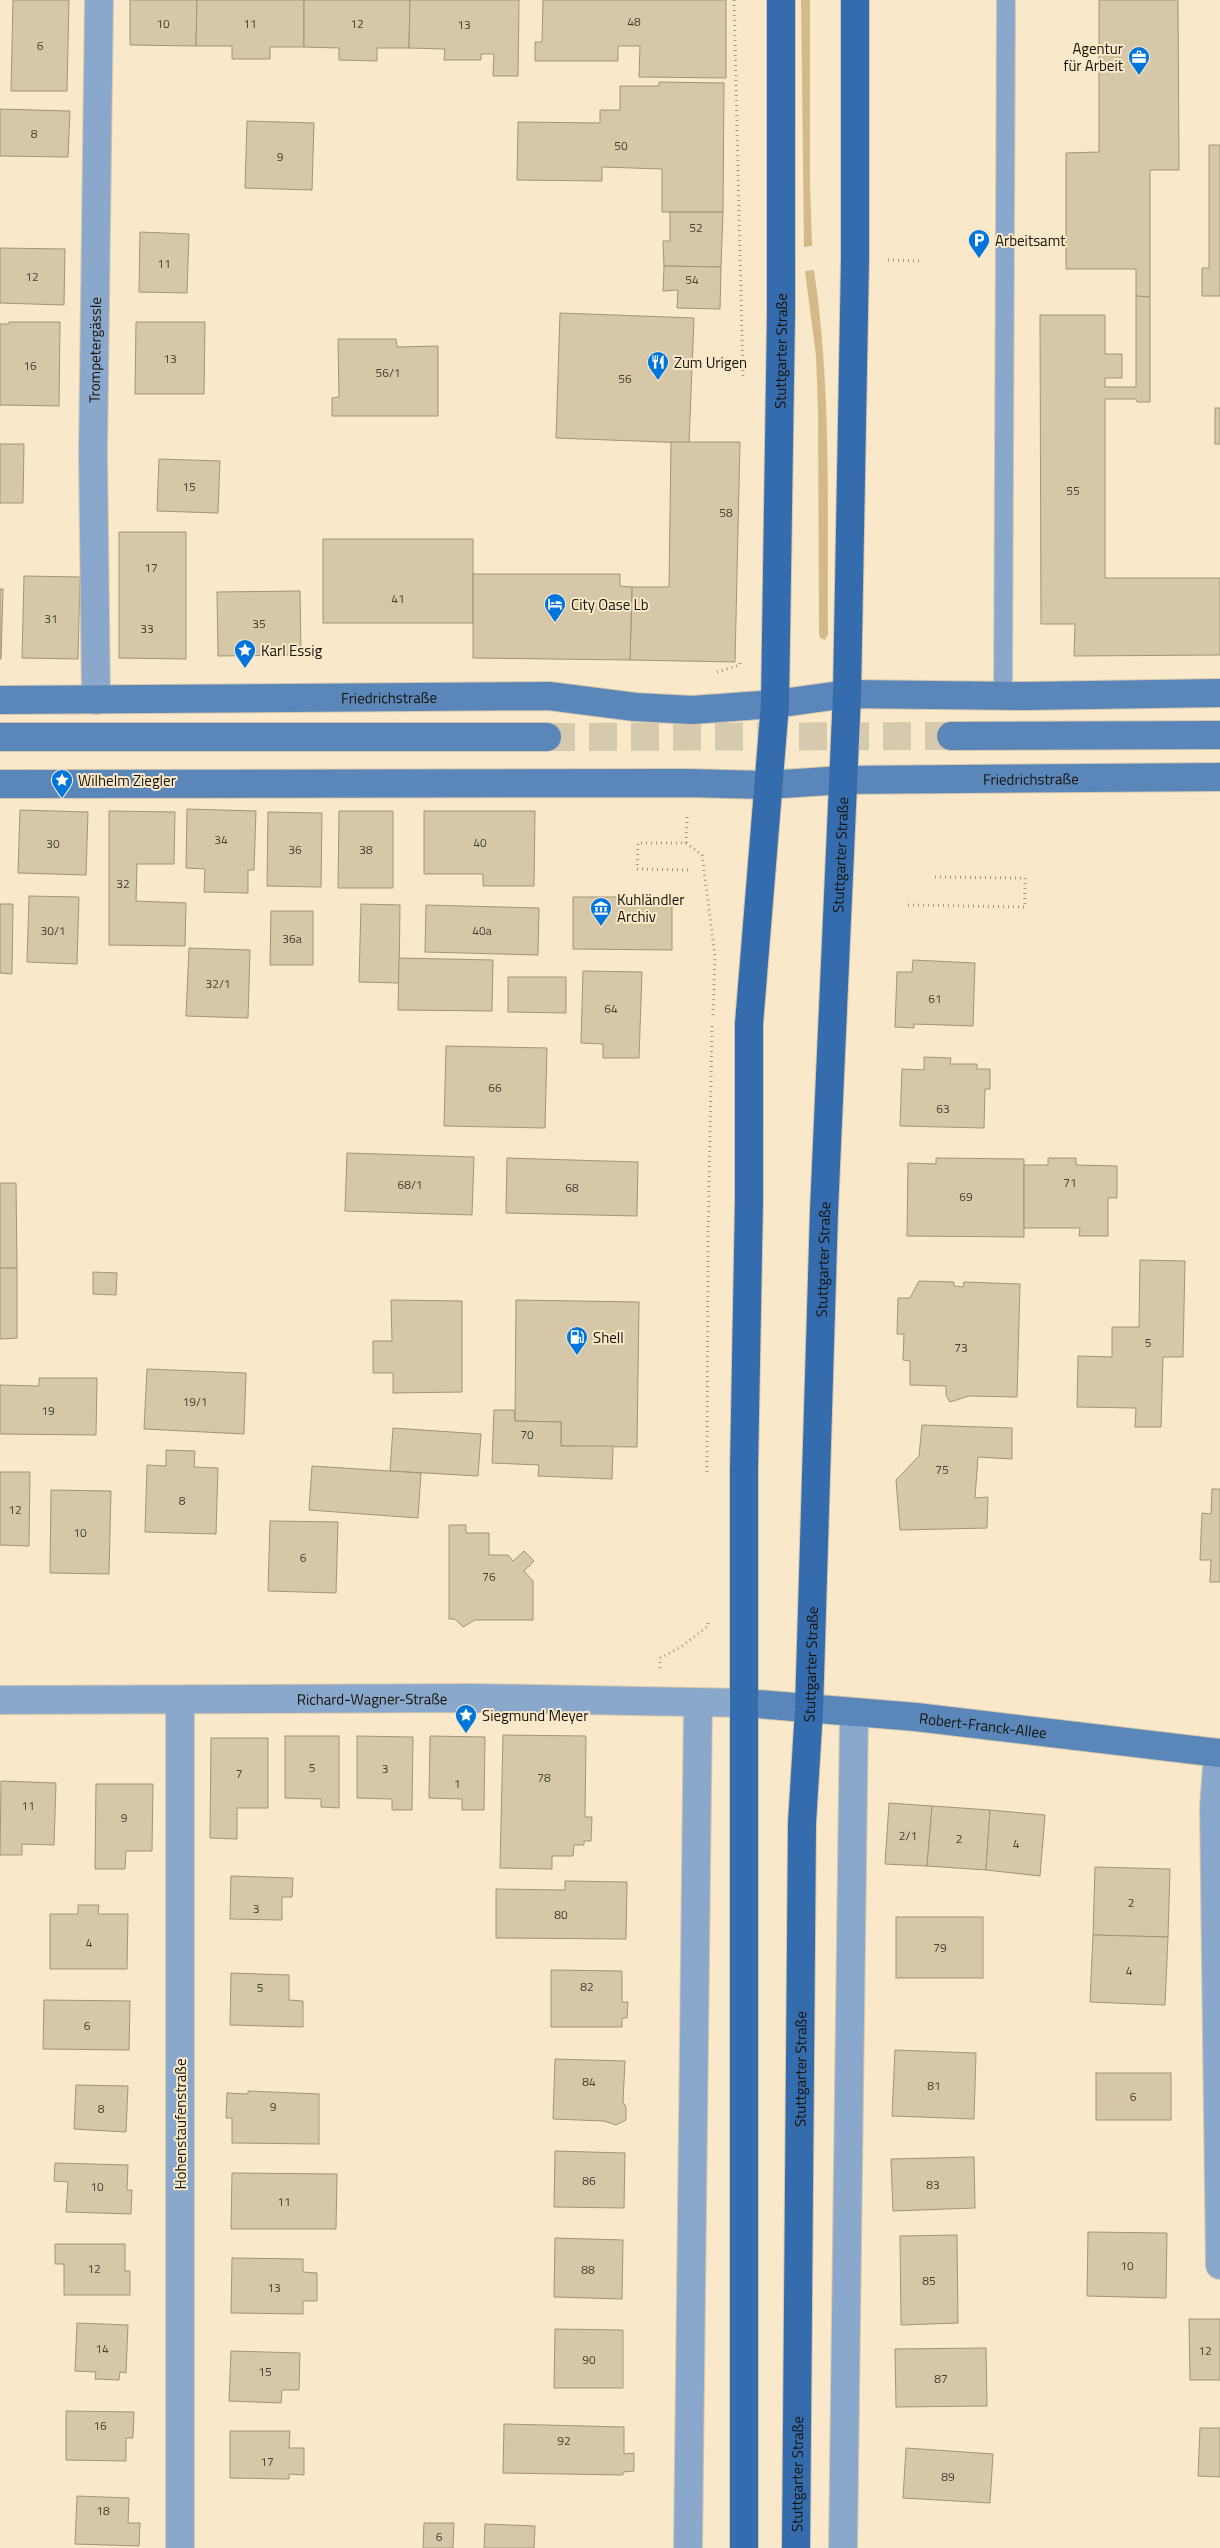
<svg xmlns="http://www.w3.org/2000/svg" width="1220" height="2548" viewBox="0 0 1220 2548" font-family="'Titillium Web',sans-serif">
<rect width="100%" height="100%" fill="#f9e9ca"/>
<g fill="#d3ba88">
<polygon points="801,0 810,0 810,183 812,246 804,247"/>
<path d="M 814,270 C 832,390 827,513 828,634 L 825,640 L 820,638 L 819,634 L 818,412 L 816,356 L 805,271 Z"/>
</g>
<g fill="#d6c7a8" stroke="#a29477">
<polygon points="13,0 69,0 67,91 11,91"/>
<polygon points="130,0 197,0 196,46 130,45"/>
<polygon points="197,0 304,0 304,47 270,47 270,59 232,59 232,46 196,46"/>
<polygon points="304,0 410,0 409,48 377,48 377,61 339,60 339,48 304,47"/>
<polygon points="410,0 519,0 518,76 493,76 494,54 481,54 481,60 444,60 445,49 409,48"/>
<polygon points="543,0 726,0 726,78 639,77 640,46 618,46 618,61 535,61 535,42 542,42"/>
<polygon points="1099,0 1178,0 1179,170 1150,170 1150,297 1136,296 1136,269 1066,269 1066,153 1099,152"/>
<polygon points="659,82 724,83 723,212 662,212 662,169 602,167 602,181 517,180 518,122 600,123 600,110 620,110 620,86 659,86"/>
<polygon points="0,109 70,111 68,157 0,156"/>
<polygon points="247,121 314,123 312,190 245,188"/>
<polygon points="1209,145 1220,145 1220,296 1202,296 1202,268 1209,268"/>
<polygon points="670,212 723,212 721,267 664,266 663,241 670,241"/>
<polygon points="140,232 189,234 187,293 139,292"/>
<polygon points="0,248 65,249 64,305 0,303"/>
<polygon points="664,266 721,267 720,309 677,308 678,290 663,291"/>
<polygon points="1136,296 1150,297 1150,402 1137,402 1136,399 1105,399 1105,578 1220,578 1220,655 1074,656 1075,624 1041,624 1040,315 1105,315 1105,354 1122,354 1122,378 1105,378 1105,387 1136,387"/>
<polygon points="560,313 694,318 689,443 556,438"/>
<polygon points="9,322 60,322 59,406 0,405 0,324 9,324"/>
<polygon points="136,322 205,322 204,394 135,394"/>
<polygon points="338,339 396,339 397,347 438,346 438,416 332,416 332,398 339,397"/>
<rect x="1215" y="408" width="5" height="36"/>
<polygon points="671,442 740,442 735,662 630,660 632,587 669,587"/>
<polygon points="0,444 24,444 23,503 0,503"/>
<polygon points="159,459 220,461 218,513 157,511"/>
<polygon points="119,532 186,532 186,659 119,658"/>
<rect x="323" y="539" width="150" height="84"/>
<polygon points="473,574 620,574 620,586 632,587 630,660 473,658"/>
<polygon points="24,576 80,577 78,659 22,658"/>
<polygon points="0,589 3,589 1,659 0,659"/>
<polygon points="300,591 301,655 218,656 217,592"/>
<polygon points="187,809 256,811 254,870 248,870 248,893 204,892 205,869 186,868"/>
<polygon points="20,810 88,812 86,875 18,873"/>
<polygon points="109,811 175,812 174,864 137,864 136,901 186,903 185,946 109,945"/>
<polygon points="339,811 393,811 393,888 338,888"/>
<polygon points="424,811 535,811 534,886 483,886 483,874 424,874"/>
<polygon points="268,812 322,813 321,887 267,886"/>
<polygon points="29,896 79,897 77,964 27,962"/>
<polygon points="573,897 672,897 672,950 573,949"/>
<polygon points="0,904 13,904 12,974 0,973"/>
<polygon points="361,904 400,905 399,983 359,982"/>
<polygon points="426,905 539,908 538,955 425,952"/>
<polygon points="271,911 313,911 313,965 270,965"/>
<polygon points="189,948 250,950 248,1018 186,1016"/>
<polygon points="399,958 493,960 492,1011 398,1010"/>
<polygon points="913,960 975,963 973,1026 914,1024 914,1028 895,1027 897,972 912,972"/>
<polygon points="583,971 642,972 639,1058 603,1058 603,1044 581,1043"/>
<polygon points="508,977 566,977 566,1013 508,1012"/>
<polygon points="446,1046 547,1048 545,1128 444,1126"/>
<polygon points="924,1057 951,1058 950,1064 977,1064 977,1069 990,1069 990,1089 985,1089 984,1128 900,1126 902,1069 924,1070"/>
<polygon points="347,1153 474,1157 472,1215 345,1211"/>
<polygon points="507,1158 638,1162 637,1216 506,1213"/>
<polygon points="936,1158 1024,1159 1024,1237 907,1236 908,1163 936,1164"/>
<polygon points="1048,1158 1076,1158 1076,1165 1117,1166 1117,1198 1108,1198 1108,1236 1079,1236 1080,1228 1024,1228 1024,1165 1048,1165"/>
<polygon points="0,1183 16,1183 17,1268 0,1268"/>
<polygon points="1140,1260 1185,1261 1183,1357 1163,1357 1161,1427 1135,1427 1136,1408 1077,1407 1078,1356 1112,1357 1112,1327 1139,1327"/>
<polygon points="0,1268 17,1268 17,1338 0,1339"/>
<polygon points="93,1272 117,1273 116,1295 93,1294"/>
<polygon points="919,1281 954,1282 954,1286 963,1287 964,1282 1020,1284 1017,1397 969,1396 950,1402 946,1395 946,1386 910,1385 910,1361 903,1360 904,1334 897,1334 898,1298 910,1298"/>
<polygon points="391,1300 462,1301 462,1392 393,1393 393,1373 373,1373 373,1341 392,1341"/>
<polygon points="516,1300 639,1302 637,1447 561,1446 561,1422 515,1421"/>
<polygon points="147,1369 246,1373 244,1434 144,1429"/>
<polygon points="39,1378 97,1378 96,1435 0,1434 0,1385 39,1386"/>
<polygon points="494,1410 514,1410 515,1421 561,1422 561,1446 613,1446 612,1479 538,1476 539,1465 492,1463"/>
<polygon points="922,1425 1012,1428 1012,1459 978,1457 975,1498 988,1497 987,1528 900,1530 896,1480 919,1456"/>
<polygon points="393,1428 481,1434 478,1476 390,1471"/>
<polygon points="166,1450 195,1451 194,1467 218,1468 216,1534 145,1532 147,1465 166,1466"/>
<polygon points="312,1466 421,1473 418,1518 309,1510"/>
<polygon points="0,1472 30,1472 29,1546 0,1545"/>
<polygon points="1212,1489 1220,1489 1220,1582 1210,1582 1211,1560 1200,1560 1202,1513 1211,1514"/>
<polygon points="51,1490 111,1491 109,1574 50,1573"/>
<polygon points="270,1521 338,1522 336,1593 268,1591"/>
<polygon points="449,1525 466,1525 466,1533 489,1533 489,1555 508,1555 513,1561 524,1551 534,1561 524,1571 533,1581 533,1620 475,1620 463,1627 455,1619 449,1619"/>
<polygon points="503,1735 586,1736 585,1817 592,1817 591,1841 584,1841 584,1845 574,1845 573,1856 552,1856 552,1869 500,1868"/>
<polygon points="285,1736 339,1736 339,1808 321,1807 321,1799 285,1798"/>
<polygon points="357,1736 413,1737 412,1810 392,1810 392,1799 357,1798"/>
<polygon points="430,1736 485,1737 484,1810 462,1810 462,1799 429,1798"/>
<polygon points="211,1738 268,1738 268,1808 237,1808 237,1839 210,1838"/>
<polygon points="1,1781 56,1783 54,1845 22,1844 22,1855 0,1855"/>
<polygon points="96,1784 153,1784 152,1851 126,1851 125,1869 95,1869"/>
<polygon points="889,1803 932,1806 927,1866 885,1864"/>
<polygon points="932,1806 990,1810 986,1870 927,1866"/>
<polygon points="990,1810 1045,1815 1040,1876 986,1870"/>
<polygon points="1095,1867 1170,1869 1168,1937 1093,1935"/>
<polygon points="231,1876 293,1878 292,1897 282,1897 282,1920 230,1919"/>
<polygon points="565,1881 627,1882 626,1939 496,1938 496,1889 565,1890"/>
<polygon points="78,1905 99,1905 98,1914 128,1914 127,1969 50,1969 50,1914 78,1914"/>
<rect x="896" y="1917" width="87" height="61"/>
<polygon points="1093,1935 1168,1937 1165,2005 1090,2002"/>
<polygon points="551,1970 622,1971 622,2002 628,2002 627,2018 622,2018 622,2027 551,2027"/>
<polygon points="231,1973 289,1975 289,2000 303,2001 303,2027 230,2025"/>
<polygon points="44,2000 130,2001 129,2050 43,2049"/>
<polygon points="895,2050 976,2053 974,2119 892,2116"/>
<polygon points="555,2059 625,2061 623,2102 626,2107 626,2120 616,2125 604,2121 553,2119"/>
<rect x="1096" y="2073" width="75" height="47"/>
<polygon points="76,2085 128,2086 126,2132 74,2129"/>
<polygon points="248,2091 319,2094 319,2144 232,2143 232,2118 226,2118 227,2093 248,2094"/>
<polygon points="555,2151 625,2153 624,2208 554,2207"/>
<polygon points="974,2157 975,2208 893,2211 891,2159"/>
<polygon points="55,2163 128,2165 127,2190 132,2190 131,2214 66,2212 68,2182 54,2181"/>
<polygon points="232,2173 337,2174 336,2229 231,2229"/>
<polygon points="1088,2232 1167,2233 1166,2298 1087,2296"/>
<polygon points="957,2235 958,2323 901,2325 900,2236"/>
<polygon points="555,2238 623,2240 622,2299 554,2297"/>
<polygon points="55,2244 125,2244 125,2271 130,2271 130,2295 64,2295 64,2264 55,2264"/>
<polygon points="232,2258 303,2259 303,2272 317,2273 317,2301 303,2301 303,2314 231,2313"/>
<polygon points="1189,2319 1220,2319 1220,2380 1190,2380"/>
<polygon points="77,2323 128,2325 126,2373 120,2372 119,2380 95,2379 96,2372 75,2371"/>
<polygon points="555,2329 623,2330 623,2388 554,2388"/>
<polygon points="986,2348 987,2406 896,2407 895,2349"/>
<polygon points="231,2351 300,2353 299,2390 282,2390 281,2403 229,2401"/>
<polygon points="66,2411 134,2412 133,2438 126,2438 126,2461 66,2460"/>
<polygon points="504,2424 624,2427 624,2454 634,2453 634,2471 623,2472 623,2475 503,2473"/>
<polygon points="1200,2428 1220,2428 1220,2477 1198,2476"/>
<polygon points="230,2431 290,2431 289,2448 304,2448 304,2475 289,2474 289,2479 230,2478"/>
<polygon points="906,2448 993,2454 990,2503 903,2498"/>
<polygon points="77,2496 129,2498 128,2523 140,2523 139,2546 75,2544"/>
<polygon points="424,2523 454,2523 453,2548 423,2548"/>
<polygon points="485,2524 535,2526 534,2548 484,2548"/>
</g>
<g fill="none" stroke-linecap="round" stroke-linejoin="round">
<polyline stroke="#d7c9ad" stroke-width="28" stroke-dasharray="28 14" stroke-linecap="butt" points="547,737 951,736"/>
<g stroke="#d5c7ab" stroke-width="20">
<polyline id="service" points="1003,695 1006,0"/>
</g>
<g stroke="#d5c7ab" stroke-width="30">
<g id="minor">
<path id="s1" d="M 96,700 L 93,452 L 99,0"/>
<path id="s2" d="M 0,1700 L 474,1698 L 745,1703"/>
<polyline points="180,1700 180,2548"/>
<polyline points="1218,1753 1214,1807 1220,2265"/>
<polyline points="688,2548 698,1703"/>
<polyline points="843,2548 854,1713"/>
</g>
</g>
<g stroke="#d5c7ab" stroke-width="30">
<g id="secondary">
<path id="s3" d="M 0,700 L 549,696 L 635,707 L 692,710 L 775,704 L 847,694 L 1027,696 L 1220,693"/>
<polyline points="951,736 1220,735"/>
<polyline points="0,737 547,737"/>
<path id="s4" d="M 0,784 L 688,783 L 767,785 L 843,780 L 1220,777"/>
<path id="s5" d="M 745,1703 L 916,1717 L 1220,1753"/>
</g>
</g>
<g stroke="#d5c7ab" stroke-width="30">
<g id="primary">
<path id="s6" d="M 744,2548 L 744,1469 L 749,1200 L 749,1024 L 775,704 L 781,313 L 781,0"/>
<path id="s7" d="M 796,2548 L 802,1823 L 809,1710 L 824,1211 L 847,694 L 855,259 L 855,0"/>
</g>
</g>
<g stroke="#a49881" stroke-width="3" stroke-dasharray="1 4" stroke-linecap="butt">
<polyline points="734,0 743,379"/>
<polyline points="888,260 923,261"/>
<polyline points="717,672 740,665 740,662"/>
<polyline points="686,843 687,816"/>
<polyline points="688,870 637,869 638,843 686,843 702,855 715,956 713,1019"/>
<polyline points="908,905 1025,907 1025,878 935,877"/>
<polyline points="707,1472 708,1239 712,1025"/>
<polyline points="660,1668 660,1658 681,1647 708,1626 708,1623"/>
</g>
<use href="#service" stroke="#8aa8cc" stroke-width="18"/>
<use href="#minor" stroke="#8aa8cc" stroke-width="28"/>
<use href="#secondary" stroke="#5a86ba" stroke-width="28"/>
<use href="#primary" stroke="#356cad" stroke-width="28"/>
</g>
<defs>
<g id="office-pin" transform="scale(1.125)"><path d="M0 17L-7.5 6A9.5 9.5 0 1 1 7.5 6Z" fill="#0075dc" stroke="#f9e9ca"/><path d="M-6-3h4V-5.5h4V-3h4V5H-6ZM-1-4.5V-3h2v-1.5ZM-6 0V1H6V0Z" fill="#fff"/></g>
<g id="parking-pin" transform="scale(1.125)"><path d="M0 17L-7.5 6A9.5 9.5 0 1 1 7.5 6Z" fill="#0075dc" stroke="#f9e9ca"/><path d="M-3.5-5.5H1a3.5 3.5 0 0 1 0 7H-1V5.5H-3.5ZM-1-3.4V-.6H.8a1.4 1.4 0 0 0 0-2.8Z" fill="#fff"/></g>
<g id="restaurant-pin" transform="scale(1.125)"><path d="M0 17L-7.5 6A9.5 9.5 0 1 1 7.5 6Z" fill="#0075dc" stroke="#f9e9ca"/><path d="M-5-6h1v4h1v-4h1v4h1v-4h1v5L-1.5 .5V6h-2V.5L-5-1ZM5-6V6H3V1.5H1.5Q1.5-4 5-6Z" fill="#fff"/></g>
<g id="hotel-pin" transform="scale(1.125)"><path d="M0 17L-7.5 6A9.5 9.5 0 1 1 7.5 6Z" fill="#0075dc" stroke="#f9e9ca"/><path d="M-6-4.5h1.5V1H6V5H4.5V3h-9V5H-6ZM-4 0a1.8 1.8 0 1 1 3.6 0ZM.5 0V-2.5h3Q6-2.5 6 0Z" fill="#fff"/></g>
<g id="sight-pin" transform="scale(1.125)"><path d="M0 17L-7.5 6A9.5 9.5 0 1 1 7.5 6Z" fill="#0075dc" stroke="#f9e9ca"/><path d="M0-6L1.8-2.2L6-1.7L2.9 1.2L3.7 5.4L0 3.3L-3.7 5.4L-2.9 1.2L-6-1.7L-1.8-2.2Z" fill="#fff"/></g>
<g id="museum-pin" transform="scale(1.125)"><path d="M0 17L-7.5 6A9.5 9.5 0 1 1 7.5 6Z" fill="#0075dc" stroke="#f9e9ca"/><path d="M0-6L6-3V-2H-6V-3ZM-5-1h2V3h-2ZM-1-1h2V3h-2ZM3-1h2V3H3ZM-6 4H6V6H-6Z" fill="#fff"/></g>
<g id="fuel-pin" transform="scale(1.125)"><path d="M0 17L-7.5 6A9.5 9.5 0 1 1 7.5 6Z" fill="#0075dc" stroke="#f9e9ca"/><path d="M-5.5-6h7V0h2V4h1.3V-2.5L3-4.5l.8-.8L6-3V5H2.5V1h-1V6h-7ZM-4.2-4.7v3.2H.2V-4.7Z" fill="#fff"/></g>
</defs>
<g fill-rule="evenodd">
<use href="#office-pin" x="1139" y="57"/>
<use href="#parking-pin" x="979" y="240"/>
<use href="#restaurant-pin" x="658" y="362"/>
<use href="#hotel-pin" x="555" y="604"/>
<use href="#sight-pin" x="245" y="650"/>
<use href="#sight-pin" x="62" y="780"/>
<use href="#museum-pin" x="601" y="908"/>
<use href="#fuel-pin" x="577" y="1337"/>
<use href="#sight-pin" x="466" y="1715"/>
</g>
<g text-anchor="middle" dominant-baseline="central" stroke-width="4" stroke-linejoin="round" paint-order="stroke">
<g font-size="12" fill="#484030">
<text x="634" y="21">48</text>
<text x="163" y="23">10</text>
<text x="250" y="23">11</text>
<text x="357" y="23">12</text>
<text x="464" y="24">13</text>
<text x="40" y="45">6</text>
<text x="34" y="133">8</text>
<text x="621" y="145">50</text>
<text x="280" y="156">9</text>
<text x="696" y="227">52</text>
<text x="164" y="263">11</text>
<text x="32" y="276">12</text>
<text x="692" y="279">54</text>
<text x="170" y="358">13</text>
<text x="30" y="365">16</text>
<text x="388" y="372">56/1</text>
<text x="625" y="378">56</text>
<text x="189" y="486">15</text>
<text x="1073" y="490">55</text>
<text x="726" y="512">58</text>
<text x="151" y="567">17</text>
<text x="398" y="598">41</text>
<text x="51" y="618">31</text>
<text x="259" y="623">35</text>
<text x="147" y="628">33</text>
<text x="221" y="839">34</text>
<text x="480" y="842">40</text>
<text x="53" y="843">30</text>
<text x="295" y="849">36</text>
<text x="366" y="849">38</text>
<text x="123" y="883">32</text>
<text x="53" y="930">30/1</text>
<text x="482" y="930">40a</text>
<text x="292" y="938">36a</text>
<text x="218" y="983">32/1</text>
<text x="935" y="998">61</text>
<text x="611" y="1008">64</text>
<text x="495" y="1087">66</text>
<text x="943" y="1108">63</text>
<text x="1070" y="1182">71</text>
<text x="410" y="1184">68/1</text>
<text x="572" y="1187">68</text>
<text x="966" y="1196">69</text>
<text x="1148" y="1342">5</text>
<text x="961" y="1347">73</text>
<text x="195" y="1401">19/1</text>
<text x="48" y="1410">19</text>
<text x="527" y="1434">70</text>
<text x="942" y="1469">75</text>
<text x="182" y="1500">8</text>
<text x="15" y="1509">12</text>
<text x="80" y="1532">10</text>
<text x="303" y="1557">6</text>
<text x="489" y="1576">76</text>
<text x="312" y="1767">5</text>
<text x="385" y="1768">3</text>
<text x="239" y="1773">7</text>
<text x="544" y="1777">78</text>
<text x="457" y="1783">1</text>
<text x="28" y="1805">11</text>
<text x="124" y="1817">9</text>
<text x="908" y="1835">2/1</text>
<text x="959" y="1838">2</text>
<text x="1016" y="1843">4</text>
<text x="1131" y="1902">2</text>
<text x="256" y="1908">3</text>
<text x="561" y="1914">80</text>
<text x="89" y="1942">4</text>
<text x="940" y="1947">79</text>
<text x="1129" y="1970">4</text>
<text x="587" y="1986">82</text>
<text x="260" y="1987">5</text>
<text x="87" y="2025">6</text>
<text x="589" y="2081">84</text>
<text x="934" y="2085">81</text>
<text x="1133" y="2096">6</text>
<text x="273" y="2106">9</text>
<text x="101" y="2108">8</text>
<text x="589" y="2180">86</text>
<text x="933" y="2184">83</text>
<text x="97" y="2186">10</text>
<text x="284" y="2201">11</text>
<text x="1127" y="2265">10</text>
<text x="94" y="2268">12</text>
<text x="588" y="2269">88</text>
<text x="929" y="2280">85</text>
<text x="274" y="2287">13</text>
<text x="102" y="2348">14</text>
<text x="1205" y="2350">12</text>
<text x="589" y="2359">90</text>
<text x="265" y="2371">15</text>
<text x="941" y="2378">87</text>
<text x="100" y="2425">16</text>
<text x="564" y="2440">92</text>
<text x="267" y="2461">17</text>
<text x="948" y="2476">89</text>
<text x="103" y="2510">18</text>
<text x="439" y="2536">6</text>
</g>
<g font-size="15" fill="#181308" stroke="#f9e9ca" text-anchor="start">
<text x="1123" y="48" text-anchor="end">Agentur<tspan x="1123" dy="17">für Arbeit</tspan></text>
<text x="995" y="240">Arbeitsamt</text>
<text x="674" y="362">Zum Urigen</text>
<text x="571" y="604">City Oase Lb</text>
<text x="261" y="650">Karl Essig</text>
<text x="78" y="780">Wilhelm Ziegler</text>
<text x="617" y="899">Kuhländler<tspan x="617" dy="17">Archiv</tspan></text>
<text x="593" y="1337">Shell</text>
<text x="482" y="1715">Siegmund Meyer</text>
</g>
<g font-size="15" fill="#181308" stroke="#f9e9ca">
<text stroke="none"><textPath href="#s1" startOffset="350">Trompetergässle</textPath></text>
<text stroke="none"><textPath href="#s6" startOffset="2198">Stuttgarter Straße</textPath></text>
<text stroke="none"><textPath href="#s3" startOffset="389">Friedrichstraße</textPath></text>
<text stroke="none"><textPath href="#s4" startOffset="1031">Friedrichstraße</textPath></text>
<text stroke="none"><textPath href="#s7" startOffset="1694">Stuttgarter Straße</textPath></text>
<text stroke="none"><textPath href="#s7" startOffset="1289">Stuttgarter Straße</textPath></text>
<text stroke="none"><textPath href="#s7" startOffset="884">Stuttgarter Straße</textPath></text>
<text stroke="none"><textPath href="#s2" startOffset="372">Richard-Wagner-Straße</textPath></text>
<text stroke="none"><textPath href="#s5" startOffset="239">Robert-Franck-Allee</textPath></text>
<text stroke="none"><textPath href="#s7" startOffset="479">Stuttgarter Straße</textPath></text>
<text transform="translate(180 2124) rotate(-90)">Hohenstaufenstraße</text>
<text stroke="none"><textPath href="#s7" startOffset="74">Stuttgarter Straße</textPath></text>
</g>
</g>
</svg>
